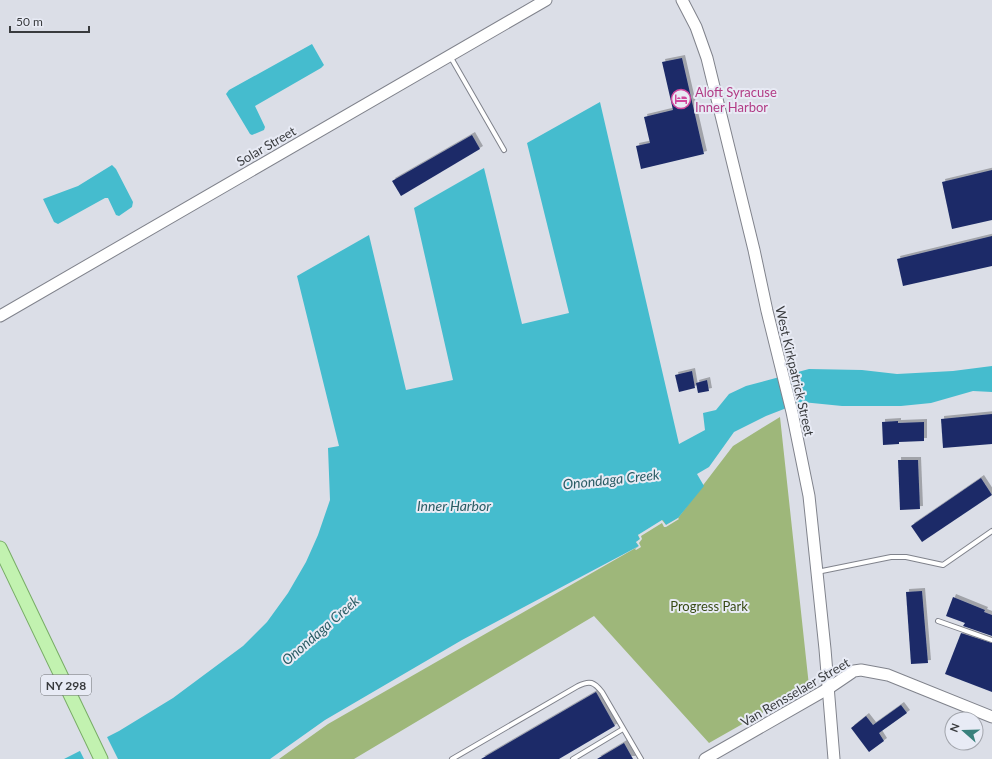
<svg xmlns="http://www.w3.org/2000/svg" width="992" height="759" viewBox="0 0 992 759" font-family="Lato,sans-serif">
<defs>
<filter id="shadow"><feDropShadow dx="3" dy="-3" stdDeviation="0" flood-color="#0004"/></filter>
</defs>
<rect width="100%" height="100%" fill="#dbdee7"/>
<polygon fill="#9eb77a" points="780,417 809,686 709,743 594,616 354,759 279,759 328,724 639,546 636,542 638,535 662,520 678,518 733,446"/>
<g fill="#45bcce">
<polygon points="312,44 324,65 321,68 255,106 265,127 264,130 252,135 250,134 226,94 229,90"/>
<polygon points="600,102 679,444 705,430 703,413 716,410 729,394 746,386 809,369 862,370 897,374 953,371 992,366 992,392 973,391 931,403 901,406 842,406 802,402 766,416 734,432 709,467 697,474 704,486 678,518 666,525 663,520 638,535 640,539 636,542 639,546 462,640 325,720 270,759 64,759 119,731 173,698 243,646 267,622 288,593 306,562 318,535 330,500 328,448 339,446 297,276 369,235 406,390 453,380 414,208 484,168 522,324 569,313 527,143"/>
<polygon points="112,165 116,169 133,202 132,207 119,216 116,215 108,198 105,198 58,224 54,222 43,199 78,186"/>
</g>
<g fill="#dbdee7">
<polygon points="678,518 679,519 666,527 664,527 662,523 641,536 642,539 639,543 641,547 636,550 635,549 639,546 636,542 640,539 638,535 662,520 666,525"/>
<polygon points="106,735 118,759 84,759 79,749"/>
</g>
<g fill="#1c2b67" filter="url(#shadow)">
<polygon points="682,58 704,154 641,169 636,146 650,143 644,117 673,110 662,62"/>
<polygon points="472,135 480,149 401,196 392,181"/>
<polygon points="992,170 992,220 952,229 942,182"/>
<polygon points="992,236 992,266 903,286 897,259"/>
<polygon points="692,371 695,388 679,392 675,375"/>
<polygon points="707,380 709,391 698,393 696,383"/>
<polygon points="992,414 992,444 943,448 941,419"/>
<polygon points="898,421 898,423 924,422 924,441 899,442 899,444 883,445 882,422"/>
<polygon points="898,460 918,460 920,509 900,510"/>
<polygon points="981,478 992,495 922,542 911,526"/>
<polygon points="922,591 928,663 911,664 906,592"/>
<polygon points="953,597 985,610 984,612 992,615 992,636 963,626 965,623 946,616"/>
<polygon points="961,633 992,643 992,692 945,674"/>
<polygon points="596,692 615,726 559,759 481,759"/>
<polygon points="901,705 907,713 879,733 884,741 869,752 851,728 866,716 873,725"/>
<polygon points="624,743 633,759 597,759"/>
</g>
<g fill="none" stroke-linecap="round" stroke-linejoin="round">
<g stroke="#80838c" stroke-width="6">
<g id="lane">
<polyline points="450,56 504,150"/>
<polyline points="817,572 891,557 906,557 943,565 992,531"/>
<polyline points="938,621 992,640"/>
<path d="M 452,759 L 578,686 C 590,680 594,682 602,692 L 641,759"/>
<polyline points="573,759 623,729"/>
</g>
</g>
<g stroke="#80838c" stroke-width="13">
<g id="secondary">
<polyline points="682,0 696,27 707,58 754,250 767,311 792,412 809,496 825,649 834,759"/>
<polyline points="0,316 546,0"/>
<polyline points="705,759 829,688 854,671 861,670 888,675 992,717"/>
</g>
</g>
<g stroke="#78ad66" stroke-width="15">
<polyline id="primary" points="0,548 101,759"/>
</g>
<use href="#lane" stroke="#fff" stroke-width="4"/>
<use href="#secondary" stroke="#fff" stroke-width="11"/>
<use href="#primary" stroke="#c2f2b0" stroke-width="13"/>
</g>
<defs>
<g id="hotel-ring" transform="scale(1)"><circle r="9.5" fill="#e8ebf5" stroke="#d1479c" stroke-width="1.5"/><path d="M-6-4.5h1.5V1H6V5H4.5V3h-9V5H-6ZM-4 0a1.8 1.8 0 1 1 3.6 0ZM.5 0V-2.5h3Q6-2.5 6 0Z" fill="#d1479c"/></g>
</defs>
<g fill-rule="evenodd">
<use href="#hotel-ring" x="681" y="99"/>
</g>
<g text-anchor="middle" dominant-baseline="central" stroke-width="4" stroke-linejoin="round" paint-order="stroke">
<rect fill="#e8ebf5" stroke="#6e7075" stroke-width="1" x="41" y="675" width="50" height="20" rx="3"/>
<g font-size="12" font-weight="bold" fill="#393b3e">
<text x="66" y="685">NY 298</text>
</g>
<g font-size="13" fill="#b23c85" stroke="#e8ebf5" text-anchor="start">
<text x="695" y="92">Aloft Syracuse<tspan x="695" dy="15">Inner Harbor</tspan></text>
</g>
<g font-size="13" fill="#393b3e" stroke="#e8ebf5">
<text transform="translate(266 146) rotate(-30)">Solar Street</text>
<text transform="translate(795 371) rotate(77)">West Kirkpatrick Street</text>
<text transform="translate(795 692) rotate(-30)">Van Rensselaer Street</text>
</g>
<g font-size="13" fill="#384b14" stroke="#e8ebf5">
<text x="709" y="606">Progress Park</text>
</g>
<g font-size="14" font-style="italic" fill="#2a5c64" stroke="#e8ebf5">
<text transform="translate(611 479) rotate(-6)">Onondaga Creek</text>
<text x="454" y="505">Inner Harbor</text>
<text transform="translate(320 630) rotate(-41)">Onondaga Creek</text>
</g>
</g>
<g transform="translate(964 731) rotate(290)"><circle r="19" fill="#e8ebf5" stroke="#a2a5ac"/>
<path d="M0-3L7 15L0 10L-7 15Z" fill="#38807b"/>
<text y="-6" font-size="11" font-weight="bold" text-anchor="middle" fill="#393b3e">N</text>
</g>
<path d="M10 26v6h79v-6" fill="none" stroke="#393b3e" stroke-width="2"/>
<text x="16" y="26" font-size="12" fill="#393b3e" stroke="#e8ebf5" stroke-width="3" paint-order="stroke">50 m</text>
</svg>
